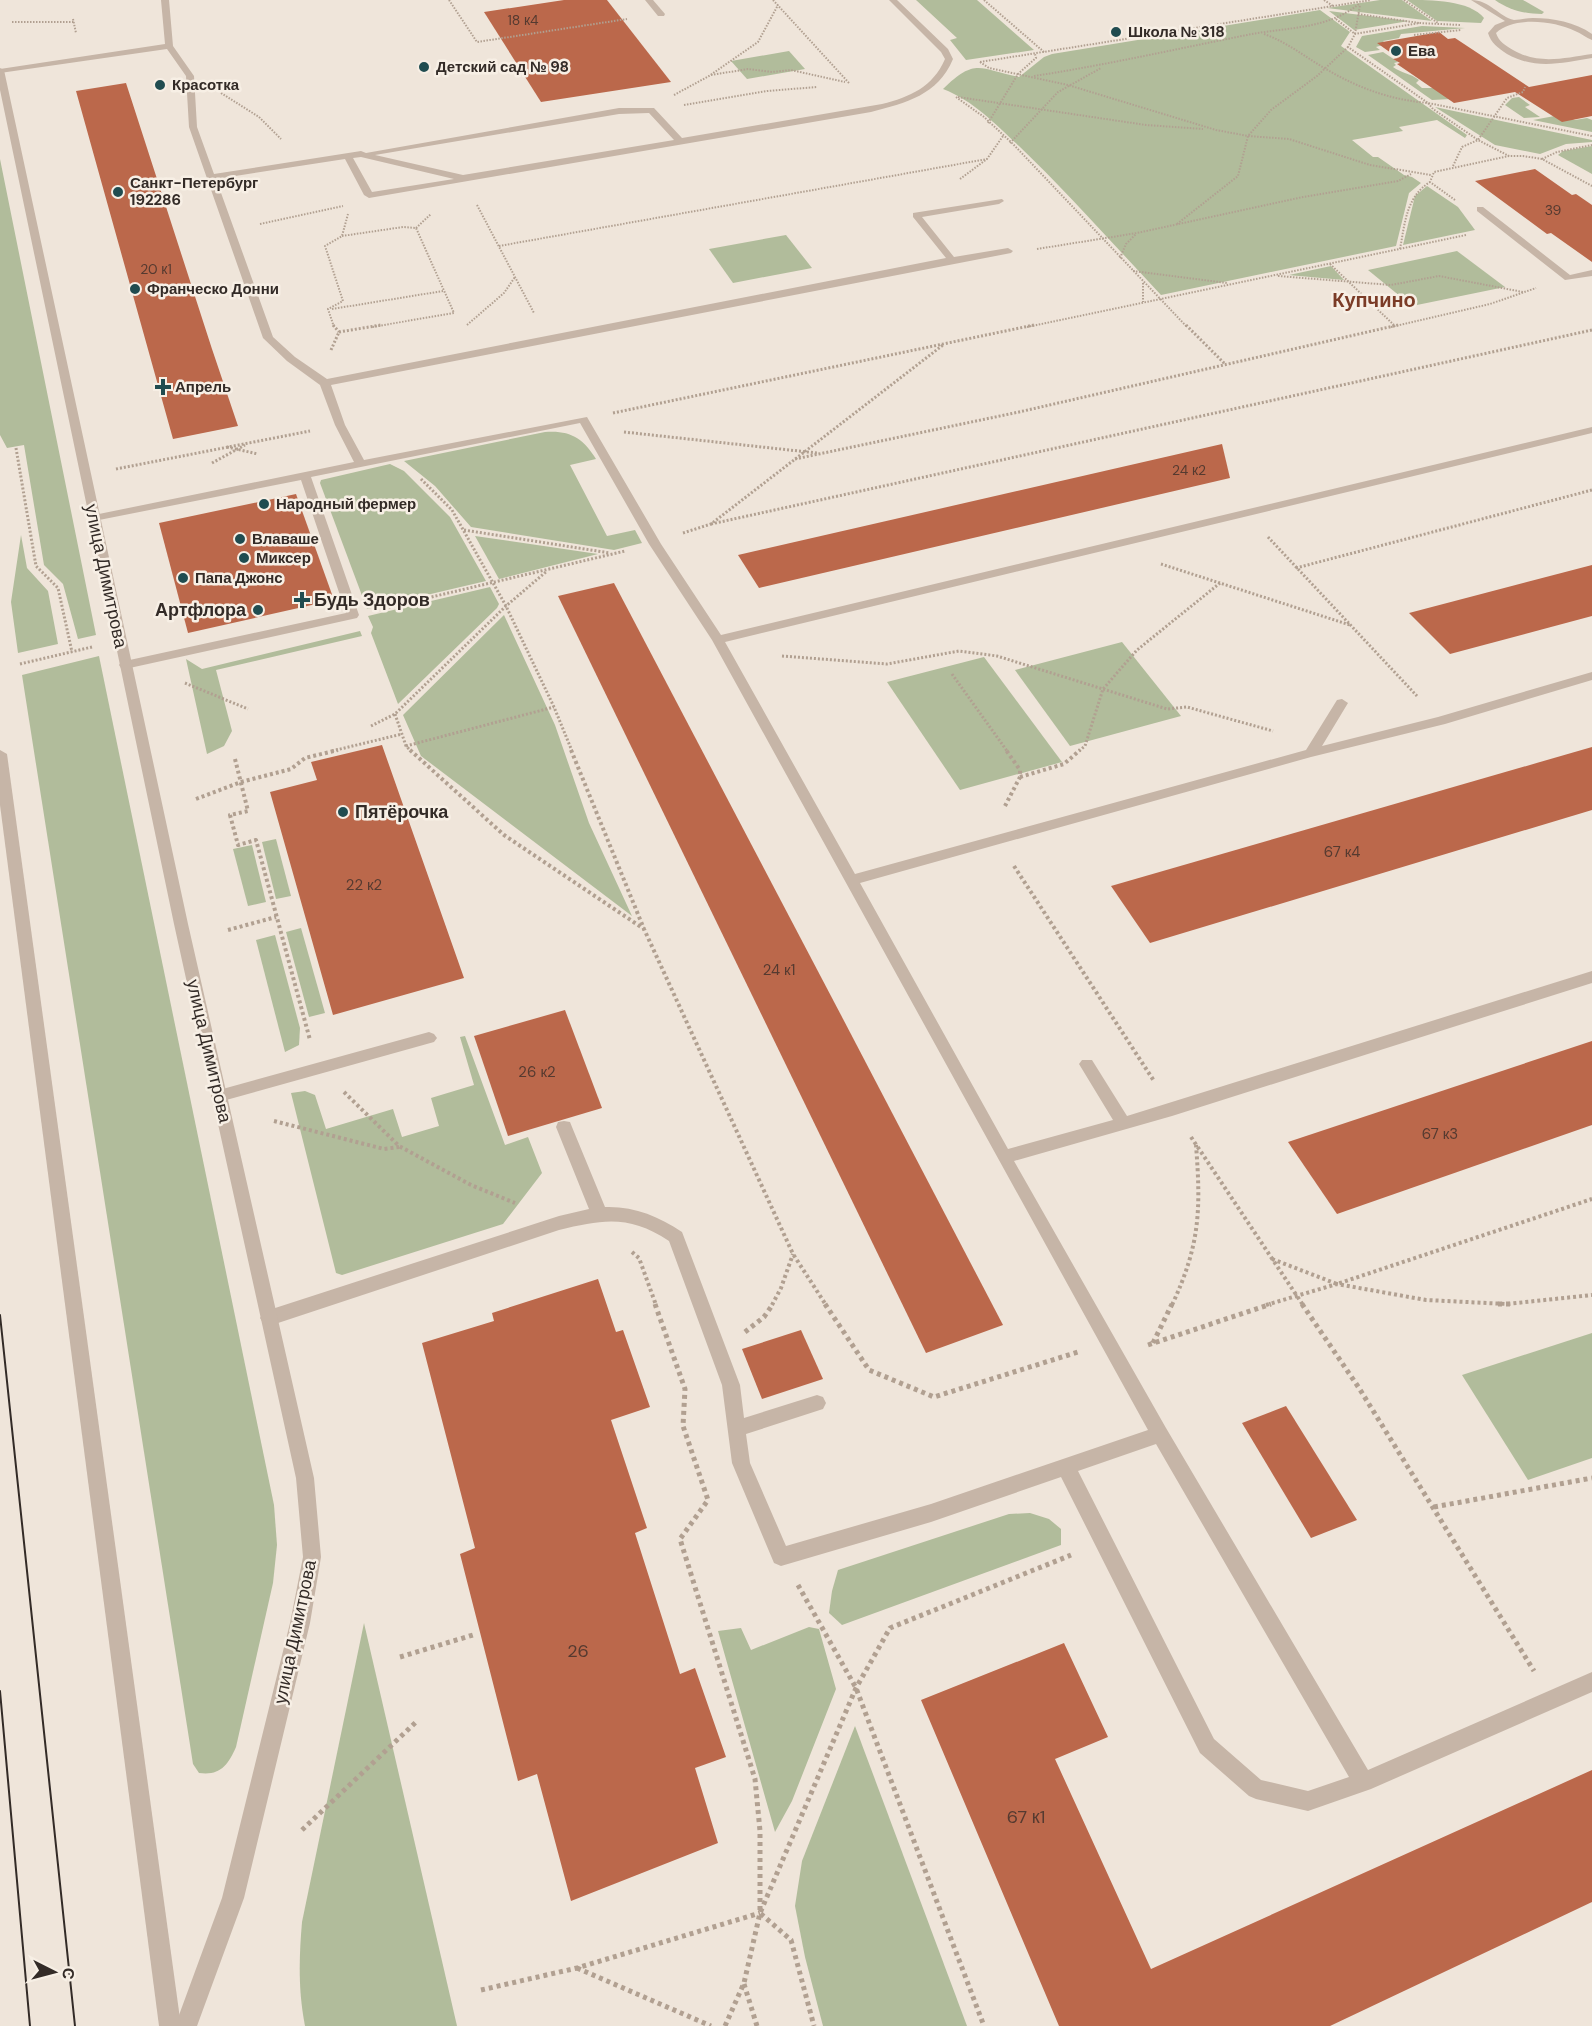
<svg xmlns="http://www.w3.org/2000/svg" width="1592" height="2026" viewBox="0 0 1592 2026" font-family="'DM Sans',sans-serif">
<rect width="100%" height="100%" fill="#efe5da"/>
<g fill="#b1bc9b">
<polygon points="916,0 977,0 1034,50 966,60 950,40 957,38"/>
<polygon points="1380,0 1402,0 1432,21 1327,8"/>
<path d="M 1407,0 C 1432,0 1469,0 1484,18 L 1481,23 L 1437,21 Z"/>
<path d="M 1495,0 L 1523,0 L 1544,12 L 1542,14 C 1525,14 1509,10 1495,0 Z"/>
<path d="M 1320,10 L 1350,32 L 1341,46 L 1467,135 L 1465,138 L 1437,120 L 1399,127 L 1403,131 L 1352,140 L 1373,157 L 1378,157 L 1404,175 L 1412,177 L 1421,183 L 1409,193 L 1396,246 L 1161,295 C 1114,245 1068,193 1019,146 C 995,124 974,101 943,89 C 976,57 979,69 1019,77 L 1044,57 L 1052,54 Z"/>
<polygon points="1329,11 1409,21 1354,30"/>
<polygon points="1422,26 1465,28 1401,34 1399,38 1383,41 1386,44 1376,47 1380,50 1365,52 1356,47 1362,36"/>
<polygon points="789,51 805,69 747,79 731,61"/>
<path d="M 1383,52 L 1398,62 L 1394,63 L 1396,65 L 1393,67 C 1401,73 1410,73 1419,80 L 1416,83 L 1422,88 L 1435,88 L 1451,99 L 1432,100 L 1368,55 Z"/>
<polygon points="1519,97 1530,105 1525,107 1540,117 1524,118 1505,105 1512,98"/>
<polygon points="1435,107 1592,140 1592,142 1566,144 1540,154 1495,145"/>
<polygon points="1560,115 1575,120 1587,118 1592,120 1592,132 1533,120"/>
<polygon points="1592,146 1592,174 1558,155 1563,151"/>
<polygon points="0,159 96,635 78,639 63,584 44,565 24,445 7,448 0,435"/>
<polygon points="1427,186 1458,207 1475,230 1403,245 1415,196"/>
<polygon points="786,235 812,268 733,283 709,249"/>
<polygon points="1457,251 1505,287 1412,306 1368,270"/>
<polygon points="1331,266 1344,280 1288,275 1289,275"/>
<path d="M 545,432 C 570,430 583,438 596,459 L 570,465 L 607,536 L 635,530 L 642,543 L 614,550 L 471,527 L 435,486 L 404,461 Z"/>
<polygon points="390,464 404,471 450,517 486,581 367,609 320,483 321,480"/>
<polygon points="21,535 27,568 48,591 58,644 18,653 11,602"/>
<polygon points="475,536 598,554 499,579"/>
<polygon points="490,587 499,604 497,608 398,704 371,633 373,627 368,616"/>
<polygon points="504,615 555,725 589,823 632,916 421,756 403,715"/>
<polygon points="360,631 362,636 216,670 232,731 224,746 207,754 186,659 202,669"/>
<polygon points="1122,642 1181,716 1070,746 1015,670"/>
<path d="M 99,656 L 274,1505 L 277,1545 L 273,1583 L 236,1747 C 228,1765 220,1776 199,1773 L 193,1764 L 22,675 Z"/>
<polygon points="984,657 1062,762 960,790 887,682"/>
<polygon points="276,839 291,896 276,899 262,842"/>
<polygon points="252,845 266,902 248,906 233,849"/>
<polygon points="301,928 325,1013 309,1017 286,932"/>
<polygon points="275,935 300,1028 299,1045 285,1052 256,940"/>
<polygon points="465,1036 505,1145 528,1137 542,1173 503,1224 342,1275 336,1273 291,1093 305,1091 315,1095 326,1129 393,1109 402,1137 439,1126 431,1098 474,1085 460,1037"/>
<polygon points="1592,1333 1592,1458 1528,1480 1462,1375"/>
<polygon points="1030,1513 1049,1519 1061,1529 1061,1545 842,1625 829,1613 832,1591 838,1570 1009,1514"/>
<path d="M 364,1623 L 457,2026 L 305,2026 C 298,1990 299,1958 302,1922 Z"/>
<polygon points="809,1627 819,1629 836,1689 792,1801 775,1832 718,1631 741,1628 751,1650"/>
<polygon points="855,1726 967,2026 823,2026 805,1957 795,1906 802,1861"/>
</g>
<g fill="#bb684b">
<polygon points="564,0 607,0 671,82 541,102 484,12"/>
<polygon points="1439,32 1448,39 1455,38 1529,87 1592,75 1592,116 1562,122 1515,92 1454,103 1397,64 1400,63 1393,59 1398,58 1377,43"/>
<polygon points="126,83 212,349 238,426 173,439 76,91"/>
<polygon points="1535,169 1572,195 1576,194 1592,205 1592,262 1551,233 1547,234 1475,181"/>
<polygon points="1222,444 1230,478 759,588 738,555"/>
<polygon points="296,494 334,600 188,633 159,523"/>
<polygon points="1592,565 1592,616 1450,654 1409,613"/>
<polygon points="614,583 842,1017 1003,1325 926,1353 558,596"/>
<polygon points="382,745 464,978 333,1015 270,792 317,780 311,762"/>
<polygon points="1592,747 1592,810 1150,943 1111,886"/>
<polygon points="565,1010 602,1108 508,1136 474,1036"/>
<polygon points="1592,1041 1592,1125 1337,1214 1288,1142"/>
<polygon points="598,1279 616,1332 623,1330 650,1407 611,1420 647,1528 635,1533 680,1674 695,1668 726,1757 695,1768 718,1843 571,1901 537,1774 518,1781 460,1554 475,1548 422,1343 494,1321 492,1313"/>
<polygon points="801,1330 823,1379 762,1399 742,1349"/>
<polygon points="1286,1406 1357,1520 1311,1538 1242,1423"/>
<polygon points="1064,1643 1108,1737 1055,1759 1151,1969 1592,1770 1592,1902 1330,2026 1059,2026 921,1700"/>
</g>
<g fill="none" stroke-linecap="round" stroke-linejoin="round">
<g stroke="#b1a091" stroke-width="2" stroke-dasharray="1.5 1.5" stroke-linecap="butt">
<polyline points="449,0 477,42 627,19"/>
<polyline points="773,0 849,83"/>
<polyline points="984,0 1044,52"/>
<polyline points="1324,0 1333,6"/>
<polyline points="1404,0 1438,23"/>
<polyline points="1358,14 1419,23"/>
<polyline points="73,19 76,33"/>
<polyline points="1336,19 1355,34"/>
<polyline points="12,22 74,22"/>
<polyline points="1460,25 1419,23 1355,34 1348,47 1428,103 1592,136"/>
<path d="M 1264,34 C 1287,42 1305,57 1326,69 C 1358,88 1391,100 1428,103 L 1433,109 L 1478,140 L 1509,156"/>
<polyline points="1355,34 1360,5"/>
<polyline points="1414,35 1461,30"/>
<polyline points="980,62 989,68 1068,85 1216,130 1248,136 1289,139 1370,165 1431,175"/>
<polyline points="980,62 1371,0"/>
<polyline points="711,75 748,69 772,72 791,70 845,82"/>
<path d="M 1034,76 C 1106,65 1176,49 1247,35 C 1286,27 1328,30 1360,3"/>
<polyline points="221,93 259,117 281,139"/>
<polyline points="674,95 709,76 758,42 778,5"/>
<polyline points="956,97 984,117 1013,144 1187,327"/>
<polyline points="958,97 1146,125 1203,129"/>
<polyline points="684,105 767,91 817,87"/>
<polyline points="988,123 1018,74 1036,58 1035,54"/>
<polyline points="1010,143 1058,92 1101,68"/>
<polyline points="1542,159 1557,152 1592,145"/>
<polyline points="1453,166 1462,147 1478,140 1507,98 1523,92 1525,87"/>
<polyline points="960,179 987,159 1003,136"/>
<polyline points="1455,200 1430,182 1434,172 1509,156 1523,156 1542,159 1592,186"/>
<polyline points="477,205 534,313"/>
<polyline points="260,224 343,206"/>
<polyline points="1177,224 1238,176 1248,136 1271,110 1317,76 1348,47"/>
<polyline points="416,228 431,214"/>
<polyline points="342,236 403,227 416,228 454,313 372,327"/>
<polyline points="499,246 987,159"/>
<polyline points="1037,249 1137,233 1303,197 1398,181 1411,174"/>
<path d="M 1400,249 C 1405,223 1406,197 1430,182"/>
<polyline points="1120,258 1126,244 1136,234"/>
<polyline points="1330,264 1395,326"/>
<polyline points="1133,271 1227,283"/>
<polyline points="1278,276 1391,285 1439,276 1523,292"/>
<polyline points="1143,283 1143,302"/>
<polyline points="332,309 443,291"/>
<polyline points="467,325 504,293 515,277"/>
<polyline points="334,327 328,309 343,301 325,246 342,236 348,214"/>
<polyline points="1027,327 1466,235"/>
<polyline points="1391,327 1490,304 1536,288"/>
</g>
<g stroke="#b1a091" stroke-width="3" stroke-dasharray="2 2" stroke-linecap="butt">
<polyline points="333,325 339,332"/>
<polyline points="1186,325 1225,364"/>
<polyline points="339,332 381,325"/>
<polyline points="331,350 339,332"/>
<polyline points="613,413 1034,325"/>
<polyline points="624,432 817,453"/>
<polyline points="227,447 258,454"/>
<polyline points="16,448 36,566 58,588 72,652"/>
<polyline points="795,459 1019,412 1398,325"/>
<polyline points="212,463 245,445"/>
<polyline points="116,469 310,431"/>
<polyline points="421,479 452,510 506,606 554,707 572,751"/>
<polyline points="711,524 1592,330"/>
<polyline points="464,530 610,553"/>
<polyline points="683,533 711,524 943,345"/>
<polyline points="1268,537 1417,696"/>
<polyline points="1161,564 1350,625"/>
<polyline points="1296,568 1592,490"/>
<polyline points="381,609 625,551"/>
<polyline points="782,656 887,664 959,651 997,656 1167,709 1187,707 1273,731"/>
<polyline points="20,664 92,647"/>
<polyline points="952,674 1007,751"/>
<polyline points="185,683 248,709"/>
<polyline points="395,714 406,746 411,751"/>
<polyline points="371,726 395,714 506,606 547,571"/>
<polyline points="406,746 554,707"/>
<polyline points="332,751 402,734"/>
<polyline points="1079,751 1085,746 1103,689 1137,650 1220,583"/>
</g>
<g stroke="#b1a091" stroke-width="4" stroke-dasharray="3 3" stroke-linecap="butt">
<polyline points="410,750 504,835 644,929"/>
<polyline points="571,750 644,929 793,1254 826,1305"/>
<polyline points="235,759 248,811 230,815 238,845 256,840 310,1040"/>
<polyline points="1020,777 1064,764 1080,750"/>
<polyline points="196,799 241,782 291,769 305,758 338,750"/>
<polyline points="1005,806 1020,777 1020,770 1006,750"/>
<polyline points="1014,866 1154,1081"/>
<polyline points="228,930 276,917"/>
<polyline points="344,1092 399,1146 471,1185 515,1203"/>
<polyline points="274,1121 384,1149 399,1147"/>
<polyline points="1191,1137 1303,1305"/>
<polyline points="632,1252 639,1258 656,1305"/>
<polyline points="1272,1259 1337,1284 1592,1199"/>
<polyline points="772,1305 781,1288 793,1254"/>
<path d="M 1172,1305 C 1200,1245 1201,1210 1196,1145"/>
<polyline points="1266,1305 1337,1284 1426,1300 1507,1304 1592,1295"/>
</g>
<g stroke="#b1a091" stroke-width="5" stroke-dasharray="4 4" stroke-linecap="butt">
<polyline points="655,1304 685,1389 683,1426 708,1500 680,1539 755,1779 760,1831 760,1913 791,1940 814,2026"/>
<polyline points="825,1304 869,1370 934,1397 1078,1352"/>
<polyline points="1302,1304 1359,1388 1534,1671"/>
<polyline points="1498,1304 1511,1304"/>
<polyline points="745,1332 764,1317 773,1304"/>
<polyline points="1153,1343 1172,1304"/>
<polyline points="1148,1345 1271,1304"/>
<polyline points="1434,1507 1592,1478"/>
<polyline points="798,1585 856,1688 984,2026"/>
<polyline points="400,1657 473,1635"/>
<polyline points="302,1830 416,1722"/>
<polyline points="577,1968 711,2026"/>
<polyline points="744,1984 757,2026"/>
<polyline points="481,1990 577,1968 760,1913"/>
<polyline points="725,2026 744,1983 760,1913 856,1688 890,1628 1071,1555"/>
</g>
<g fill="#c6b5a7" fill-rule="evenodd">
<path d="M 161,0 L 169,0 L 173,46 L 194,76 L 197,127 L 214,174 L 361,151 L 366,153 L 619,108 L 654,108 L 682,138 L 882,104 C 910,97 933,87 945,59 L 941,52 L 889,0 L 897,0 L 948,49 L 953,59 C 938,95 906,103 871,112 L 369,198 L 364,195 L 345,159 L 216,179 L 273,337 L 295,357 L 327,379 L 946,258 L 913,217 L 913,213 L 1002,199 L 1004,201 L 999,204 L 922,217 L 954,257 L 1008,248 L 1013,251 L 1011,253 L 331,385 L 345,425 L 364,460 L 587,417 L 661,544 L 721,635 L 1592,427 L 1592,433 L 725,642 L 855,874 L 1306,750 L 1337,700 L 1342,699 L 1348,703 L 1322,746 L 1438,717 L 1592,672 L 1592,680 L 1445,724 L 1311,757 L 860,883 L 1008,1149 L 1113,1120 L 1079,1064 L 1082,1060 L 1092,1060 L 1127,1116 L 1592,971 L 1592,983 L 1172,1116 L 1014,1161 L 1166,1428 L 1368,1770 L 1592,1672 L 1592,1692 L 1371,1789 L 1308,1811 L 1256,1799 L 1249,1796 L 1200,1753 L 1061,1477 L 931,1522 L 781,1566 L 774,1563 L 732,1463 L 722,1385 L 669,1241 C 630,1215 604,1219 559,1230 L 269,1326 L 263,1323 L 260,1318 L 263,1313 L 269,1310 L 559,1216 L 589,1209 L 556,1127 L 558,1122 L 564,1121 L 570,1122 L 572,1127 L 605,1207 C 634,1206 658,1216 682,1232 L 740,1385 L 744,1418 L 817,1395 L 823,1397 L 826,1403 L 823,1409 L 746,1434 L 750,1463 L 786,1546 L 931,1504 L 1148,1430 L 712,640 L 649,544 L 580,423 L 311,477 L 359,615 L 357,618 L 125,669 L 121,668 L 119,665 L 121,662 L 125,661 L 346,613 L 301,480 L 94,521 L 88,518 L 94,515 L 354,462 L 335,425 L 320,385 L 287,361 L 263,338 L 189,127 L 186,76 L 167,49 L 0,73 L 0,69 L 165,44 ZM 649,113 L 674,140 L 463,175 L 375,155 L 619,114 ZM 361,157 L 454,179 L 372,192 L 353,158 ZM 1156,1444 L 1349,1777 L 1308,1791 L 1261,1780 L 1214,1739 L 1078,1471 Z"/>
<polygon points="645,0 653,0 665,14 664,16 658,16"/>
<path d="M 1471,0 C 1490,0 1499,17 1514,20 C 1519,20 1527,18 1533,18 C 1553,18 1575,22 1592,34 L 1592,40 C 1586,38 1581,33 1575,31 C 1554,21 1514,16 1496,33 C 1499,42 1505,45 1513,50 C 1539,65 1564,58 1592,54 L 1592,58 C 1562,63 1535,70 1507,54 C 1498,48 1491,43 1488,33 L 1495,25 L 1505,21 Z"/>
<polygon points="1477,207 1483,207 1570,275 1592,270 1592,276 1565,280 1477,211"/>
<polygon points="429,1032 434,1034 437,1038 434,1042 219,1102 213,1100 211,1096 213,1092 219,1090"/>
</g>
<polygon fill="#c6b5a7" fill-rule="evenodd" points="0,68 4,70 188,924 314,1478 321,1557 310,1623 244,1898 197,2026 175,2026 222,1898 290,1623 303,1557 296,1478 174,924 0,90"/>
<polygon fill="#c6b5a7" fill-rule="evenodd" points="0,750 7,754 181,2026 159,2026 0,805"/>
<g stroke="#332b27" stroke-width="2">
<polyline points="0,1315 75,2026"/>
<polyline points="0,1691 30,2026"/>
</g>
</g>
<g fill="#204c50" stroke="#f7efe5" stroke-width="2">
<circle cx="1116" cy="32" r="6"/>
<circle cx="1396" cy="51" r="6"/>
<circle cx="424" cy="67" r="6"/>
<circle cx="160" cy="85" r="6"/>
<circle cx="118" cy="192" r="6"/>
<circle cx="135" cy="289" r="6"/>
<path d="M160 378h6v6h6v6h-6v6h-6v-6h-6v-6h6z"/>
<circle cx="264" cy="504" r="6"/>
<circle cx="240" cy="539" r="6"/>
<circle cx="244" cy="558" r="6"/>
<circle cx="183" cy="578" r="6"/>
<path d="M299 591h6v6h6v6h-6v6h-6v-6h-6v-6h6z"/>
<circle cx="258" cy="610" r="6"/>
<circle cx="343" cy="812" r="6"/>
</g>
<g text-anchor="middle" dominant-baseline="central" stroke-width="5" stroke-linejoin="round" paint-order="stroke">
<g font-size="14" fill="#553a30">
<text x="523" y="20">18 к4</text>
<text x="1553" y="210">39</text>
<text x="156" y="269">20 к1</text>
<text x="1189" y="470">24 к2</text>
</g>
<g font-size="15" font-weight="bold" fill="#332b27" stroke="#f7efe5" text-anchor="start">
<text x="1128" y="32">Школа № 318</text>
<text x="1408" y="51">Ева</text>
<text x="436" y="67">Детский сад № 98</text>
<text x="172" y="85">Красотка</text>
<text x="130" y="183">Санкт-Петербург<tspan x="130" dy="17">192286</tspan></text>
<text x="147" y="289">Франческо Донни</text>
<text x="175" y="387">Апрель</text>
<text x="276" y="504">Народный фермер</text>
<text x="252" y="539">Влаваше</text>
<text x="256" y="558">Миксер</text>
<text x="195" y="578">Папа Джонс</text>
</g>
<g font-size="15" fill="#553a30">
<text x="1342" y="852">67 к4</text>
<text x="364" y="885">22 к2</text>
<text x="779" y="970">24 к1</text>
<text x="537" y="1072">26 к2</text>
<text x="1440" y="1134">67 к3</text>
</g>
<g font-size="18" fill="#332b27" stroke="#f7efe5">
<text transform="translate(106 576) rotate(78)">улица Димитрова</text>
<text transform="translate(209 1051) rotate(77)">улица Димитрова</text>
<text transform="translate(295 1632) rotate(-78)">улица Димитрова</text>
</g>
<g font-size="18" font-weight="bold" fill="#332b27" stroke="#f7efe5" text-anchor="start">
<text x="314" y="600">Будь Здоров</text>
<text x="246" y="610" text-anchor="end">Артфлора</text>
<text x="355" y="812">Пятёрочка</text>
</g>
<g font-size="18" fill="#553a30">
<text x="578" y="1651">26</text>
<text x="1026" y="1817">67 к1</text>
</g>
<g font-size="20" font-weight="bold" fill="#7b3c27" stroke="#f7efe5">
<text x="1374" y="300">Купчино</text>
</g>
</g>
<g transform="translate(54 1972) rotate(96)" stroke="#f7efe5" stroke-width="4.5" paint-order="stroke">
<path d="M0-4.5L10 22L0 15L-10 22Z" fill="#332b27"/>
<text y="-9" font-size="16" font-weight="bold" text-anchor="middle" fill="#332b27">С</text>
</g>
</svg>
